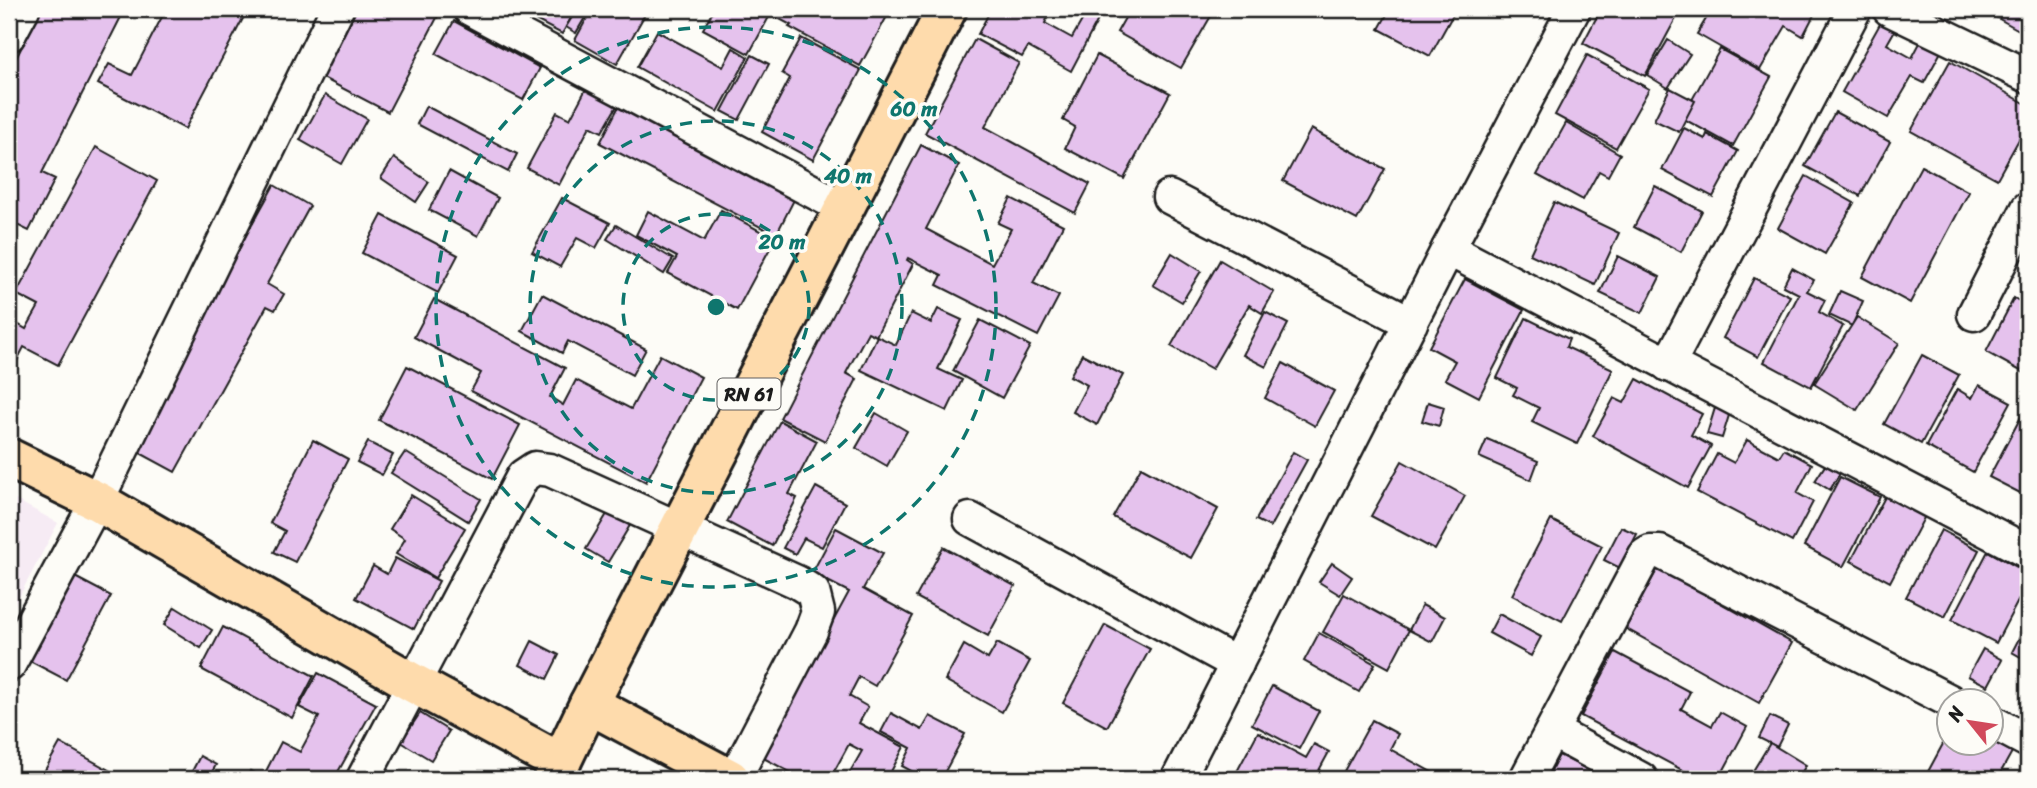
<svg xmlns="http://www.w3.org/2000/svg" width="2037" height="788" viewBox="0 0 2037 788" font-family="Sriracha,sans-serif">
<rect width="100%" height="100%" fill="#fdfcf7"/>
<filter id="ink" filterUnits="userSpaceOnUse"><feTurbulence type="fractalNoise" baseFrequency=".0143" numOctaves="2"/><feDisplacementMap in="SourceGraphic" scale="14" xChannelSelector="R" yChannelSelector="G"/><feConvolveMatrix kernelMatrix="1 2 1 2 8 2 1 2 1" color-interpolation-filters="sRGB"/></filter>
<g filter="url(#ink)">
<polygon fill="#f6ebf4" points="9,496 58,523 9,616"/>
<g fill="#e5c2ed" stroke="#1c1c1c" stroke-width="2">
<polygon points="41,9 125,9 42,173 55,179 29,231 13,223 9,231 9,72"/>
<polygon points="166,9 248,9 185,129 98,84 109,64 132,75"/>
<polygon points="357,9 441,10 388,112 321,77"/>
<polygon points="524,9 576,9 562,34 522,13"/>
<polygon points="577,9 590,9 576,33 566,27"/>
<polygon points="592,9 648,9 617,64 575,40"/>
<polygon points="714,9 754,9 769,17 749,54 703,29"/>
<polygon points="761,9 832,9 845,16 849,9 891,9 860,66 789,27 791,25"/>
<polygon points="991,9 1052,9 1045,23 1072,38 1088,10 1100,16 1071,71 1028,47 1022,57 978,34"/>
<polygon points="1130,9 1215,9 1181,68 1117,32"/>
<polygon points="1390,9 1456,9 1430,56 1379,29"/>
<polygon points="1601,9 1681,9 1645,76 1583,43"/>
<polygon points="1712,9 1717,9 1725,13 1727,9 1808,9 1815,13 1803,36 1786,26 1760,70 1697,34"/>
<polygon points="1987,9 2028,9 2028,13 2019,30 1985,11"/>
<polygon points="454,21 540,68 523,100 436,54"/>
<polygon points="1881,22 1895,30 1887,44 1912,58 1922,39 1942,50 1924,83 1912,77 1888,118 1842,92"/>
<polygon points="657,31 723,67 733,48 748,57 718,112 637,67"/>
<polygon points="801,38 861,70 813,160 762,132 790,78 782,73"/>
<polygon points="975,39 1019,63 985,127 1090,184 1075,213 925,133"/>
<polygon points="1668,40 1690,54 1668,88 1647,75"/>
<polygon points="1720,49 1771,77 1733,146 1682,118"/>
<polygon points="752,55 769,64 739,120 722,111"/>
<polygon points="1097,55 1170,93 1124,179 1065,148 1075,127 1063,120"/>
<polygon points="1587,55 1649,89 1616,148 1555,115"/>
<polygon points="1950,61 2028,105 2028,123 1997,179 1911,131"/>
<polygon points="587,87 618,104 602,132 590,126 559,185 527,168 557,112 570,119"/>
<polygon points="1670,88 1695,101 1679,132 1654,120"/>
<polygon points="325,95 367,119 342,164 300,140"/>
<polygon points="621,102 797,194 776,235 600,143"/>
<polygon points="426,106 517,154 508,172 417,124"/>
<polygon points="1835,112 1890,142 1860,196 1805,166"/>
<polygon points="1566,123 1620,154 1608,176 1599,171 1583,200 1537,175"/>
<polygon points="1684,128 1705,139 1707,134 1738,151 1713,197 1662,170"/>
<polygon points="1311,129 1385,169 1357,220 1283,181"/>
<polygon points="921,145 959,165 926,229 992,264 1011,229 998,223 1011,198 1063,225 1033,283 1059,296 1038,336 937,285 942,275 908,258 907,260 913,264 876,336 868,332 846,373 857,379 825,441 780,418"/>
<polygon points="96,147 157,181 58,365 24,347 9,376 9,319 26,329 39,306 16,294"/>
<polygon points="394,158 429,182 416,202 381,178"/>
<polygon points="1921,166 1969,192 1910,303 1862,277"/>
<polygon points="449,171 498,198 478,236 429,210"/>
<polygon points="1806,176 1854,203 1825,254 1778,228"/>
<polygon points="274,185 310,206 267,284 284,294 275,310 267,306 175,472 129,447"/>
<polygon points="1655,186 1702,211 1681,252 1634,227"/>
<polygon points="562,198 610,223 596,248 577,238 560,267 532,252"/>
<polygon points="1554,202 1619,233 1595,285 1530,254"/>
<polygon points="721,210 775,239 737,310 668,273 677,257 636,235 648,211 704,241"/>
<polygon points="382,215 458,255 438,293 362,253"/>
<polygon points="616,225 673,259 664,274 607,239"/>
<polygon points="1172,253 1201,271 1182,302 1153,285"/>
<polygon points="1618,256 1660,277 1642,313 1600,293"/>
<polygon points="1220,260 1274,292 1262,313 1249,305 1212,369 1171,346"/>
<polygon points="1792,268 1814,280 1807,291 1825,300 1819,312 1843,326 1811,387 1764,362 1799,294 1783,286"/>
<polygon points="1754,278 1790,296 1758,357 1723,338"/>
<polygon points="1465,279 1524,310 1479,397 1445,379 1455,361 1429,347"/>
<polygon points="1840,291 1863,301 1852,326 1829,315"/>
<polygon points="542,294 646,349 632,375 568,341 562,353 522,331"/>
<polygon points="2014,298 2028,306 2028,375 1986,352"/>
<polygon points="434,299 565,368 550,397 563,405 576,380 631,409 660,355 701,377 646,482 471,391 481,373 414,337"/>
<polygon points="938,309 962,320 938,369 962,380 947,411 861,370 877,336 896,345 911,313 931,323"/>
<polygon points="1265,312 1288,324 1266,367 1243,355"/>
<polygon points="1857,317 1899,343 1857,410 1814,384"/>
<polygon points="1526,318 1569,339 1566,347 1613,369 1577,444 1532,422 1539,408 1513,395 1517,388 1497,378"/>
<polygon points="980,320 1030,346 1002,398 953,371"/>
<polygon points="1082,354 1123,375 1097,425 1073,412 1087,385 1070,376"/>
<polygon points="1922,355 1959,375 1921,444 1884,424"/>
<polygon points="1283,363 1334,391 1315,426 1265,398"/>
<polygon points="407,366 520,425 492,479 379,420"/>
<polygon points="1637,379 1702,414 1691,435 1711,446 1688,488 1593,436 1614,398 1624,403"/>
<polygon points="1979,385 2011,402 1973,472 1926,446 1957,389 1972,398"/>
<polygon points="1428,402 1444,407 1439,426 1422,421"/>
<polygon points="1715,408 1730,412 1722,438 1707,434"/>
<polygon points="876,413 907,431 887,466 856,448"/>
<polygon points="2023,413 2028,416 2028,497 1989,477"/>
<polygon points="780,421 817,441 789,494 797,498 772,546 727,522"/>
<polygon points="1487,439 1538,461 1531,480 1479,457"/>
<polygon points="313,440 348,459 295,562 274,552 285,531 270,523"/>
<polygon points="1747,440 1779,457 1784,449 1812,464 1797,493 1813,502 1792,542 1697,492 1717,454 1734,463"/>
<polygon points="368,442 393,455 382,475 357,462"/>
<polygon points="405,452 481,499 468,521 391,473"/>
<polygon points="1293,452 1307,460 1270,527 1256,520"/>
<polygon points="1402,461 1465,496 1435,550 1371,516"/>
<polygon points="1826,464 1840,473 1830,490 1815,481"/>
<polygon points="1141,467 1218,509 1191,558 1113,517"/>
<polygon points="1840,477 1880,497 1843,567 1804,546"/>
<polygon points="816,487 845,503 822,547 804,538 795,554 783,548"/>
<polygon points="411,495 465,528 435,578 396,554 405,539 390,529"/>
<polygon points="1886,495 1925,516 1890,582 1851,561"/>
<polygon points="613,504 635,517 608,562 586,549"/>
<polygon points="1551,520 1602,546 1562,621 1512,595"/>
<polygon points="1621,527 1637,534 1620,568 1604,560"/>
<polygon points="836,528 883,553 863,589 913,616 875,686 859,677 849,696 868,707 859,723 904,747 887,779 846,779 862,751 849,744 830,779 803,779 756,754 797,688 849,592 812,573"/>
<polygon points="1941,530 1979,550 1945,617 1906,597"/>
<polygon points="943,547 1015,586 988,636 916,597"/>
<polygon points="1988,551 2028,573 2028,582 1996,643 1952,620"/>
<polygon points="395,558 439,581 414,629 356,598 373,566 387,574"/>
<polygon points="1332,563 1352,577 1340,595 1319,582"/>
<polygon points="1658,568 1792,643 1759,703 1625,628"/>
<polygon points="71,575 111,596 66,680 26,659"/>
<polygon points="1344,594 1409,630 1389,668 1323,632"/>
<polygon points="1422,605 1445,617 1432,642 1409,630"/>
<polygon points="175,607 212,630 201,648 164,625"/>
<polygon points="1499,614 1541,637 1531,656 1489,633"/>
<polygon points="2028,621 2028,661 2012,652"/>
<polygon points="1105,625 1150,649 1107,727 1063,703"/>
<polygon points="223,627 314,676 292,718 201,669"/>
<polygon points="1319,633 1375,664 1359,692 1304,661"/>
<polygon points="532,641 559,655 547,679 520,665"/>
<polygon points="997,643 1030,661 1002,712 945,680 964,645 988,659"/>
<polygon points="1983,649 2002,660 1988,686 1968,676"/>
<polygon points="1615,652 1690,692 1681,709 1712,726 1720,712 1747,727 1719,779 1699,779 1581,716"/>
<polygon points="318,673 376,704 334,779 276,779 265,773 281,742 300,752 319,717 299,707"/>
<polygon points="1272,686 1319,711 1299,749 1252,724"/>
<polygon points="420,713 449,731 431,760 401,742"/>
<polygon points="891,713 922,730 930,716 965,734 941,779 926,779 902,766 911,748 881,732"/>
<polygon points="1770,716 1788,725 1777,747 1759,738"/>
<polygon points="1372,720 1398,734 1390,749 1444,779 1359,779 1344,771"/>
<polygon points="1950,731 1950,742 1992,742 1992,741 2012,752 1997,779 1924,779"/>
<polygon points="1258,732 1306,758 1314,744 1329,752 1317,774 1326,779 1233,779"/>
<polygon points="60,743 125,779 40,779"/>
<polygon points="1770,743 1806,765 1798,779 1748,779"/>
<polygon points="1559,755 1607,779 1547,779"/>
<polygon points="200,756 216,765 208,779 188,779"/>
<polygon points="250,771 265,779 246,779"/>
<polygon points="1062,771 1078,779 1058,779"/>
<polygon points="1823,773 1836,779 1819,779"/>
</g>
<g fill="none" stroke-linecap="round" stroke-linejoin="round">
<g stroke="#1c1c1c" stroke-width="37">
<g id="minor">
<polyline points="470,9 844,208"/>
<polyline points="1889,9 2028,76"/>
<polyline points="9,35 23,9"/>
<polyline points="1169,197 1411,323"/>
<polyline points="1448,249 2028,552"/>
<polyline points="1974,314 2028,208"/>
<polyline points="1668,365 1855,9"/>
<polyline points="970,519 1237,664"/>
<polyline points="9,665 97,501 337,9"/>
<polyline points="1992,722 2028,741"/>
<polyline points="1552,731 1641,779"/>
<polyline points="363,779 523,476 535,468 550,470 797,582 813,592 818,612 811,631 734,779"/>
<polyline points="1178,779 1448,249 1574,9"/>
<polyline points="1526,779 1645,555 1650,552 1660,552 1950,701"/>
</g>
</g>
<g stroke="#1c1c1c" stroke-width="44">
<g id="major">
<polyline points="9,458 97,501 413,683 561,763"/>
<polyline points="589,704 730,779"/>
<polyline points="553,779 589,704 947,9"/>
</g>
</g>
<use href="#minor" stroke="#fdfcf7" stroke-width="32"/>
<use href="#major" stroke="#fedbac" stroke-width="38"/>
</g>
</g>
<g fill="none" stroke="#0f766e" stroke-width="3.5" stroke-dasharray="12 9">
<circle cx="716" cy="307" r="93"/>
<circle cx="716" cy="307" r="186"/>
<circle cx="716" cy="307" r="280"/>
</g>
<g text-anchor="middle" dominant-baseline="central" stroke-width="7" stroke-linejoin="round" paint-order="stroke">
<rect fill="#fdfcf7" stroke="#605f5e" stroke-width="2" x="717.5" y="378.5" width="63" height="31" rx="5"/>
<g font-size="19" font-weight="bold" fill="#1c1c1c">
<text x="749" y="394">RN 61</text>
</g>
</g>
<circle cx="716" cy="307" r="10" fill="#0f766e" stroke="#fdfcf7" stroke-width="3.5"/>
<g font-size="21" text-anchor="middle" font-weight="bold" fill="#0f766e" stroke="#fdfcf7" stroke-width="7" stroke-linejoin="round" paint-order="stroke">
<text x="914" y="116">60 m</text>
<text x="848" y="183">40 m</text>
<text x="782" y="249">20 m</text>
</g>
<rect width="2037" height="788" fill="none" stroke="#fdfcf7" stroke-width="35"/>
<rect x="18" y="18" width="2002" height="753" fill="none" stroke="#1c1c1c" stroke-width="2.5" filter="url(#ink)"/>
<g transform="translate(1970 722) rotate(300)"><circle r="33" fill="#fdfcf7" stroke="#a3a29f" stroke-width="2"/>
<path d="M0-5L12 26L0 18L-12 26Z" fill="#d1495b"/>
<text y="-10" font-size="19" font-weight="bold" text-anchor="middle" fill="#1c1c1c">N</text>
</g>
</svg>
